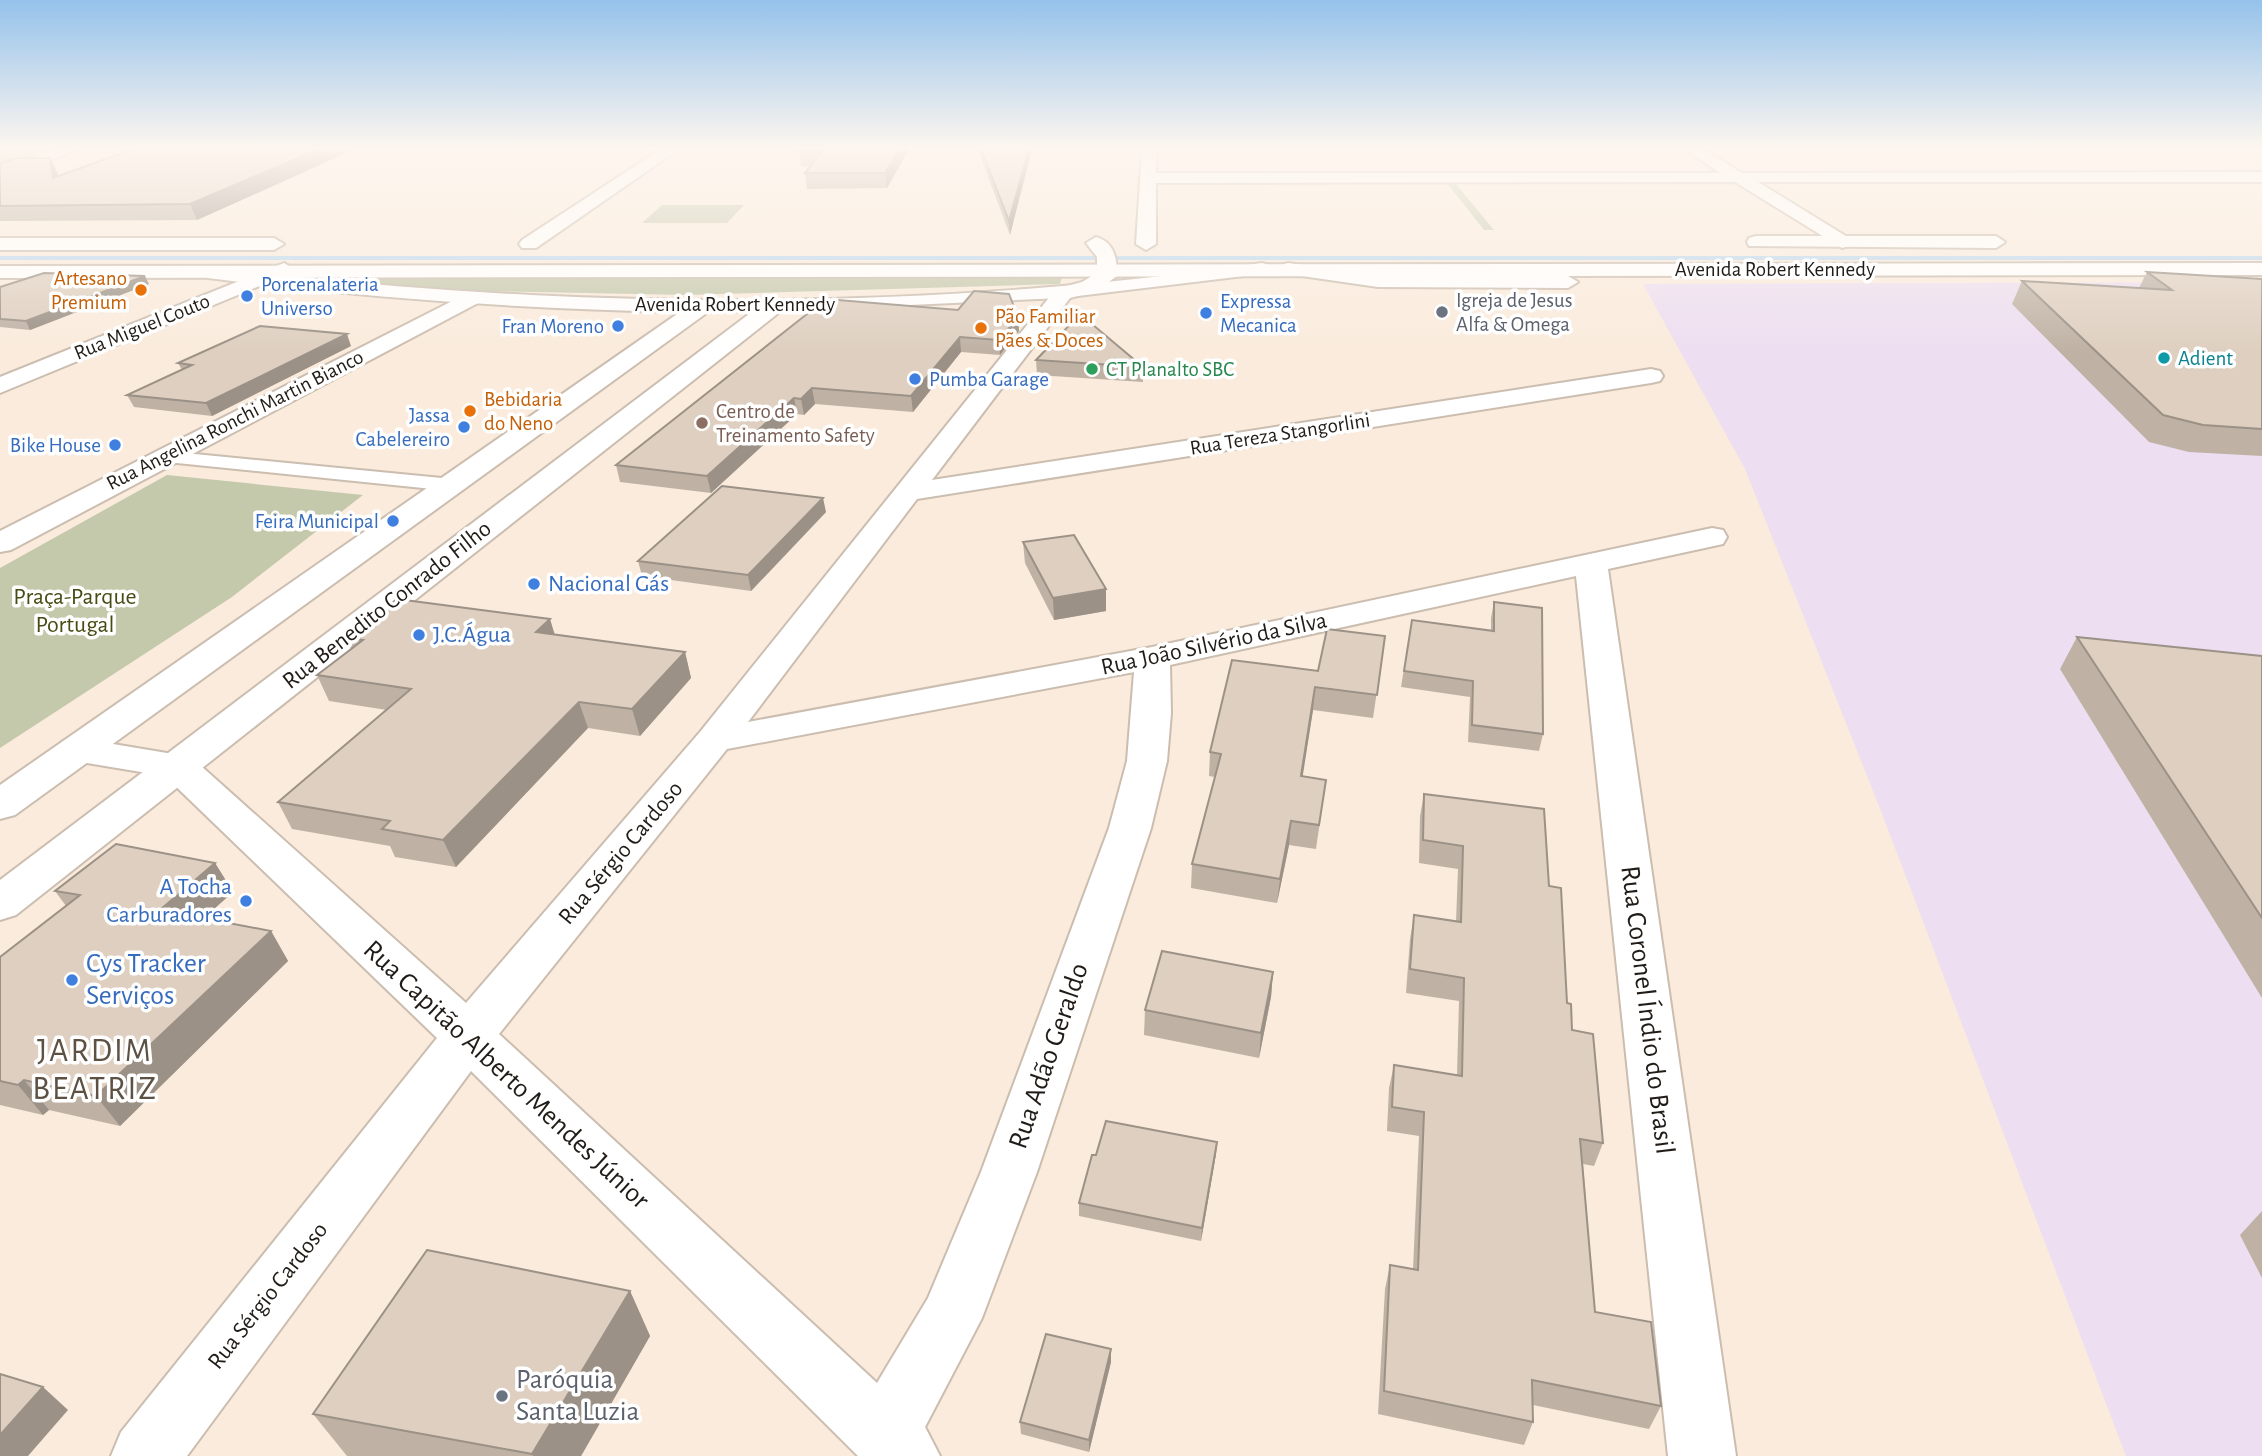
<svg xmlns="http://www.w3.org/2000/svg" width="2262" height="1456" viewBox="0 0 2262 1456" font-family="'Alegreya Sans',sans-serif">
<rect width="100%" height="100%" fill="#faebdc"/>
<polygon fill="#eddef1" points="2262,282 2262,1456 2126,1456 1881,811 1745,469 1643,284"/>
<g fill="#c5c9ac">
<polygon points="0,149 60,149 12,165 0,165"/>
<polygon points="1447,183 1455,183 1494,230 1484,230"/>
<polygon points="662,205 744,205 727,223 642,223"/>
<polygon points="341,276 489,278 1062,276 1060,284 686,295 477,291 329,281"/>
<polygon points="167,475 363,495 232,597 0,748 0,568"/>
</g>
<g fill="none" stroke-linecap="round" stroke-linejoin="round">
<rect fill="#b9d6ef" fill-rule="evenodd" x="0" y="256" width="2262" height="4"/>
<g stroke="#cbbdaf" stroke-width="4">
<polygon id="service" points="164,451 452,479 462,485 452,491 157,461 155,457 157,453"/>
</g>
<g stroke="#cbbdaf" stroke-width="4">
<g id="minor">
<polygon points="58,149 80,149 0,178 0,168"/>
<polygon points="661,149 679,149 536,248 522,248 519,244 522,240"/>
<polygon points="1142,149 1157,149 1156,173 1720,173 1685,149 1703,149 1742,173 2262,172 2262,182 1758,182 1849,238 1851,242 1849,246 1842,248 1735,182 1156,183 1156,244 1146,250 1136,244"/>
<path d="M 1096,237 C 1115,242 1117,260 1117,276 L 1096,291 L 1070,298 L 932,480 L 1651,369 L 1660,371 L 1663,376 L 1660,381 L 1651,383 L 917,499 L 748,722 L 1152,647 L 1712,528 L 1723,530 L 1727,537 L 1723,544 L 1608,569 L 1736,1456 L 1668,1456 L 1576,576 L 1170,665 L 1171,713 L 1167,761 L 1151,828 L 1037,1172 L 982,1318 L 925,1427 L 940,1456 L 858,1456 L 471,1071 L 187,1456 L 111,1456 L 121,1432 L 437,1038 L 165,776 L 63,759 L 57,750 L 63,741 L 77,738 L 191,757 L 466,1003 L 700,732 L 1056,289 L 1082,282 L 1097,273 L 1097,257 L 1086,243 ZM 1134,672 L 1127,761 L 1109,828 L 981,1172 L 928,1298 L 877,1383 L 499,1034 L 727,749 Z"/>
<polygon points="284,263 294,269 291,273 0,393 0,377"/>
<polygon points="1288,263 1378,275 1568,276 1578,282 1568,288 1378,287 1281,273 1278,269 1281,265"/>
<polygon points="470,292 481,298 478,303 11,550 0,552 0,531"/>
</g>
</g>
<g stroke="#cbbdaf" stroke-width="4">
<path id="tertiary" d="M 1262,263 L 1269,265 L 1272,269 L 1269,273 L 1061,298 L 781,311 L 16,915 L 0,920 L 0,880 L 753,311 L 708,312 L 15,815 L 0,819 L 0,785 L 680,312 C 522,309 365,298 208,278 L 198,272 L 201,268 C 224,262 266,274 291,276 C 371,285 451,291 531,295 C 774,307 1021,298 1262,263 Z"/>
</g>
<g stroke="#cbbdaf" stroke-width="4">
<g id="primary">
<polygon points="1756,236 1996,236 2005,242 1996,248 1749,246 1747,242 1749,238"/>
<polygon points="0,238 274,238 284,244 274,250 0,250"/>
<polygon points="2262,263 2262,275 0,278 0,266"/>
</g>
</g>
<use href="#service" fill="#fff" fill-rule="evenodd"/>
<use href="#minor" fill="#fff" fill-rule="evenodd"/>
<use href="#tertiary" fill="#fff" fill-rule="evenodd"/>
<use href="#primary" fill="#fff" fill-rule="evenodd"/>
</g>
<g fill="#bfb2a5">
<polygon points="355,149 197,220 0,221 0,164 57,172 58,176"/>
<polygon points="909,149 887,188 807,189 805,173 810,166 801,166 799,151"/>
<polygon points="979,149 1031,149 1031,153 1010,235 979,153"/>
<polygon points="2147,272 2262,279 2262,456 2189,452 2149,442 2012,304 2022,281 2139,288"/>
<polygon points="149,284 30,330 0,327 0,287"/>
<polygon points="826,299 1018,317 1019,331 1000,355 961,352 913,412 815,404 804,415 797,414 711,493 620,482 616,465"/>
<polygon points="351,346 212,416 134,407 127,395 182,370 178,363"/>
<polygon points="1036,360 1143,367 1143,382 1037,375"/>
<polygon points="826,512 751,591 642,576 638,561"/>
<polygon points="1023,542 1106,589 1106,611 1054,620 1025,563"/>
<polygon points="1494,602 1543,734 1539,751 1468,742 1470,697 1401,687 1412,620 1491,631 1491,618"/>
<polygon points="555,635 685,652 691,678 640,736 588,728 456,867 395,857 390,846 292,829 278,802 387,710 329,701 317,675 351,649 346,638"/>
<polygon points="1385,636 1373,718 1313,710 1302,776 1326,780 1316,849 1289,845 1277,903 1191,888 1192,864 1215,777 1209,776 1210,752 1318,671"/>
<polygon points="2077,637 2262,656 2262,998 2060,669"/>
<polygon points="1424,794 1549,886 1572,1030 1603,1143 1594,1166 1583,1164 1595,1312 1661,1406 1649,1429 1533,1405 1533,1422 1524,1445 1378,1414 1385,1289 1390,1265 1413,1269 1419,1136 1387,1131 1389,1088 1394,1065 1457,1075 1459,1001 1406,993 1410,939 1414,915 1456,922 1458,869 1419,863 1420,816"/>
<polygon points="215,863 233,892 204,918 271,931 288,961 120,1126 49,1110 43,1115 0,1105 0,957 66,906 55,891"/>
<polygon points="1273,972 1271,997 1259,1058 1144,1035 1145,1010"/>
<polygon points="1217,1142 1216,1154 1201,1241 1079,1216 1079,1203 1096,1155"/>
<polygon points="2262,1211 2262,1278 2240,1235"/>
<polygon points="630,1291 650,1336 581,1456 347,1456 313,1414"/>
<polygon points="1111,1362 1089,1452 1021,1434 1020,1422"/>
</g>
<g fill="#9b9186">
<polygon points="319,149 355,149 197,220 190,204"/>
<polygon points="900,149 909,149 887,188 885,173"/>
<polygon points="1029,149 1031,149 1031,153 1010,235 1009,221"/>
<polygon points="50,158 57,172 60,193 53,178"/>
<polygon points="145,276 149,284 30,330 26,321"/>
<polygon points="1018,317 1019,331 1000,355 999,340"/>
<polygon points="347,334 351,346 212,416 206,403"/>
<polygon points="960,337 961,352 913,412 911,396"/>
<polygon points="812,388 815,404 804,415 801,399"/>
<polygon points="794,398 797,414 711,493 707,476"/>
<polygon points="823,498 826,512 751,591 748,575"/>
<polygon points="1106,589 1106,611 1054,620 1053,598"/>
<polygon points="550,619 558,645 536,632"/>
<polygon points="685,652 691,678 640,736 632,709"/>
<polygon points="1315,687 1313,710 1299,800 1301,776"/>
<polygon points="579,702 588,728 456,867 443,840"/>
<polygon points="1291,821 1289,845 1277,903 1280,879"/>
<polygon points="215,863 233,892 179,940 160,910"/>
<polygon points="271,931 288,961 120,1126 96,1096"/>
<polygon points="1273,972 1271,997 1259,1058 1261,1033"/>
<polygon points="24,1080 49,1110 43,1115 18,1085"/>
<polygon points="1217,1142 1216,1154 1201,1241 1202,1228"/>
<polygon points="630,1291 650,1336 581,1456 533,1456 532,1454"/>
<polygon points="1111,1349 1111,1362 1089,1452 1089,1440"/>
<polygon points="43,1387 68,1410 28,1456 0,1456 0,1435"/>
</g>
<g fill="#decfc0" stroke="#9b9186" stroke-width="2">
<polygon points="133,149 319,149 190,204 0,206 0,164 17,158 50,158 53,178"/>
<polygon points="800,149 900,149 885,173 805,173 822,151 799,151"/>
<polygon points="981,149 1029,149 1009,221"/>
<polygon points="2147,272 2262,279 2262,429 2203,425 2163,415 2022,281 2172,290"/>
<polygon points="44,273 145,276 26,321 0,319 0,287"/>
<polygon points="974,291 1009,294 1018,317 999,340 960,337 911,396 812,388 801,399 794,398 707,476 616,465 826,299 958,310"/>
<polygon points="1080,314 1143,367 1036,360"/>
<polygon points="260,326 347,334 206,403 127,395 192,365 178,363"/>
<polygon points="722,486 823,498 748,575 638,561"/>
<polygon points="1074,535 1106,589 1053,598 1023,542"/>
<polygon points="397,599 550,619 536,632 685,652 632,709 579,702 443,840 382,829 390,821 278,802 411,689 317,675 363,640 346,638"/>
<polygon points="1494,602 1542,608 1543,734 1472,725 1473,681 1404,671 1412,620 1494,631"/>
<polygon points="1327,629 1385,636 1377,695 1315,687 1301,776 1326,780 1319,825 1291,821 1280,879 1192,864 1221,754 1210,752 1232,660 1318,671"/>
<polygon points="2077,637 2262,656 2262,918"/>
<polygon points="1424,794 1544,809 1549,886 1561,888 1567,1003 1571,1004 1572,1030 1593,1034 1603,1143 1580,1139 1595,1312 1651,1322 1661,1406 1532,1380 1533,1422 1384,1391 1390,1265 1418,1270 1424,1112 1392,1107 1394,1065 1462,1076 1464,978 1410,969 1414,915 1461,922 1463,846 1423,840"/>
<polygon points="116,844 215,863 160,910 271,931 96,1096 24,1080 18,1085 0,1081 0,957 80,895 55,891"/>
<polygon points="1162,951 1273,972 1261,1033 1145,1010"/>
<polygon points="1106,1121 1217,1142 1202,1228 1079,1203 1092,1155 1096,1155"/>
<polygon points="427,1250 630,1291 532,1454 313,1414"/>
<polygon points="1046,1334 1111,1349 1089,1440 1020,1422"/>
<polygon points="0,1374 43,1387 0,1435"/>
</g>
<linearGradient id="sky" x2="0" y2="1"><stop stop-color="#95c2eb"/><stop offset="0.42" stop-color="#fdf6ef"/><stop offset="1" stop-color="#fdf6ef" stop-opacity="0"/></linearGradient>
<rect width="2262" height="352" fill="url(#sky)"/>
<g fill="#e8710a" stroke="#fff" stroke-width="2.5">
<circle cx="141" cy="290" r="7"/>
<circle cx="981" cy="328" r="7"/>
<circle cx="470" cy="411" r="7"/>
</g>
<g fill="#3f7fe0" stroke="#fff" stroke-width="2.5">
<circle cx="247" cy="296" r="7"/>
<circle cx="1206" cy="313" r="7"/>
<circle cx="618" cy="326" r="7"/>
<circle cx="915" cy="379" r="7"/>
<circle cx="464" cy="427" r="7"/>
<circle cx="115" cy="445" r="7"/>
<circle cx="393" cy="521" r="7"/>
<circle cx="534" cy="584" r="7"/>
<circle cx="419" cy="635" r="7"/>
<circle cx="246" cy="901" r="7"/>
<circle cx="72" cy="980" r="7"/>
</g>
<g fill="#6b7280" stroke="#fff" stroke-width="2.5">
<circle cx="1442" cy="312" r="7"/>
<circle cx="502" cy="1396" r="7"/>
</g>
<circle fill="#0f9aa8" stroke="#fff" stroke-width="2.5" cx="2164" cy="358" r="7"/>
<circle fill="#2e9e5b" stroke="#fff" stroke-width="2.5" cx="1092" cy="369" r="7"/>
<circle fill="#8d6e63" stroke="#fff" stroke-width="2.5" cx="702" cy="423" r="7"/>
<g text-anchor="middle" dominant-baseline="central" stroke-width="7" stroke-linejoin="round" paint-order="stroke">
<g font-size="21" fill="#211c17" stroke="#fff">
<text x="1775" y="269">Avenida Robert Kennedy</text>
<text x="735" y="304">Avenida Robert Kennedy</text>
<text transform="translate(142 327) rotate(-22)">Rua Miguel Couto</text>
<text transform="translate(235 420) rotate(-27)">Rua Angelina Ronchi Martin Bianco</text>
<text transform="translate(1280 434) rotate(-9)">Rua Tereza Stangorlini</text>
</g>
<g font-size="21" fill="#c56008" stroke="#fff" text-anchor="start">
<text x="127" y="278" text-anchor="end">Artesano<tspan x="127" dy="24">Premium</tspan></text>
<text x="995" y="316">Pão Familiar<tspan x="995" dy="24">Pães &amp; Doces</tspan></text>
<text x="484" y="399">Bebidaria<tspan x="484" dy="24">do Neno</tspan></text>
</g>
<g font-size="21" fill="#366cbe" stroke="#fff" text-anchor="end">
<text x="261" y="284" text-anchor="start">Porcenalateria<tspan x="261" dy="24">Universo</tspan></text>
<text x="1220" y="301" text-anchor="start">Expressa<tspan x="1220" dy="24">Mecanica</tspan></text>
<text x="604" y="326">Fran Moreno</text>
<text x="929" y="379" text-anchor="start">Pumba Garage</text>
<text x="450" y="415">Jassa<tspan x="450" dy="24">Cabelereiro</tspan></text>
<text x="101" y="445">Bike House</text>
<text x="379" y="521">Feira Municipal</text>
</g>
<g font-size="21" fill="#5b616d" stroke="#fff" text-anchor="start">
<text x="1456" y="300">Igreja de Jesus<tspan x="1456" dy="24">Alfa &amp; Omega</tspan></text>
</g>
<g font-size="21" fill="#0d838f" stroke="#fff" text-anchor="start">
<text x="2178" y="358">Adient</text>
</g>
<g font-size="21" fill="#27864d" stroke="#fff" text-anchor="start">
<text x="1106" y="369">CT Planalto SBC</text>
</g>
<g font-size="21" fill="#785e54" stroke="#fff" text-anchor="start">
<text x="716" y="411">Centro de<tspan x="716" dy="24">Treinamento Safety</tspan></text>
</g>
<g font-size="24" fill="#366cbe" stroke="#fff" text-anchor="start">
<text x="548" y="584">Nacional Gás</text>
<text x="433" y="635">J.C.Água</text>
<text x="232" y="887" text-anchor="end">A Tocha<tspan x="232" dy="28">Carburadores</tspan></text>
</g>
<g font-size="24" fill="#484b13" stroke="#fff">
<text x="75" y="597">Praça-Parque<tspan x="75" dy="28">Portugal</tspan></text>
</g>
<g font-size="24" fill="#211c17" stroke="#fff">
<text transform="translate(387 605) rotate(-38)">Rua Benedito Conrado Filho</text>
<text transform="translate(1214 644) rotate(-12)">Rua João Silvério da Silva</text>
<text transform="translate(621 853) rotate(-50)">Rua Sérgio Cardoso</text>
<text transform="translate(268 1296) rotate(-52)">Rua Sérgio Cardoso</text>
</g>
<g font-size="28" fill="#366cbe" stroke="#fff" text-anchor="start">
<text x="86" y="964">Cys Tracker<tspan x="86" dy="32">Serviços</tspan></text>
</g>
<g font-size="28" fill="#211c17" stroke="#fff">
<text transform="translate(1647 1010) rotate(83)">Rua Coronel Índio do Brasil</text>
<text transform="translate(1049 1056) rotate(-71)">Rua Adão Geraldo</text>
<text transform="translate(506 1075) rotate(43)">Rua Capitão Alberto Mendes Júnior</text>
</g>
<g font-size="28" fill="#5b616d" stroke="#fff" text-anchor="start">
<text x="516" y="1380">Paróquia<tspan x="516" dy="32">Santa Luzia</tspan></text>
</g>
<g font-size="33" letter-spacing="2" fill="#5d5144" stroke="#fff">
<text x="95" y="1051">JARDIM<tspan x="95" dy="38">BEATRIZ</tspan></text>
</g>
</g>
</svg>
